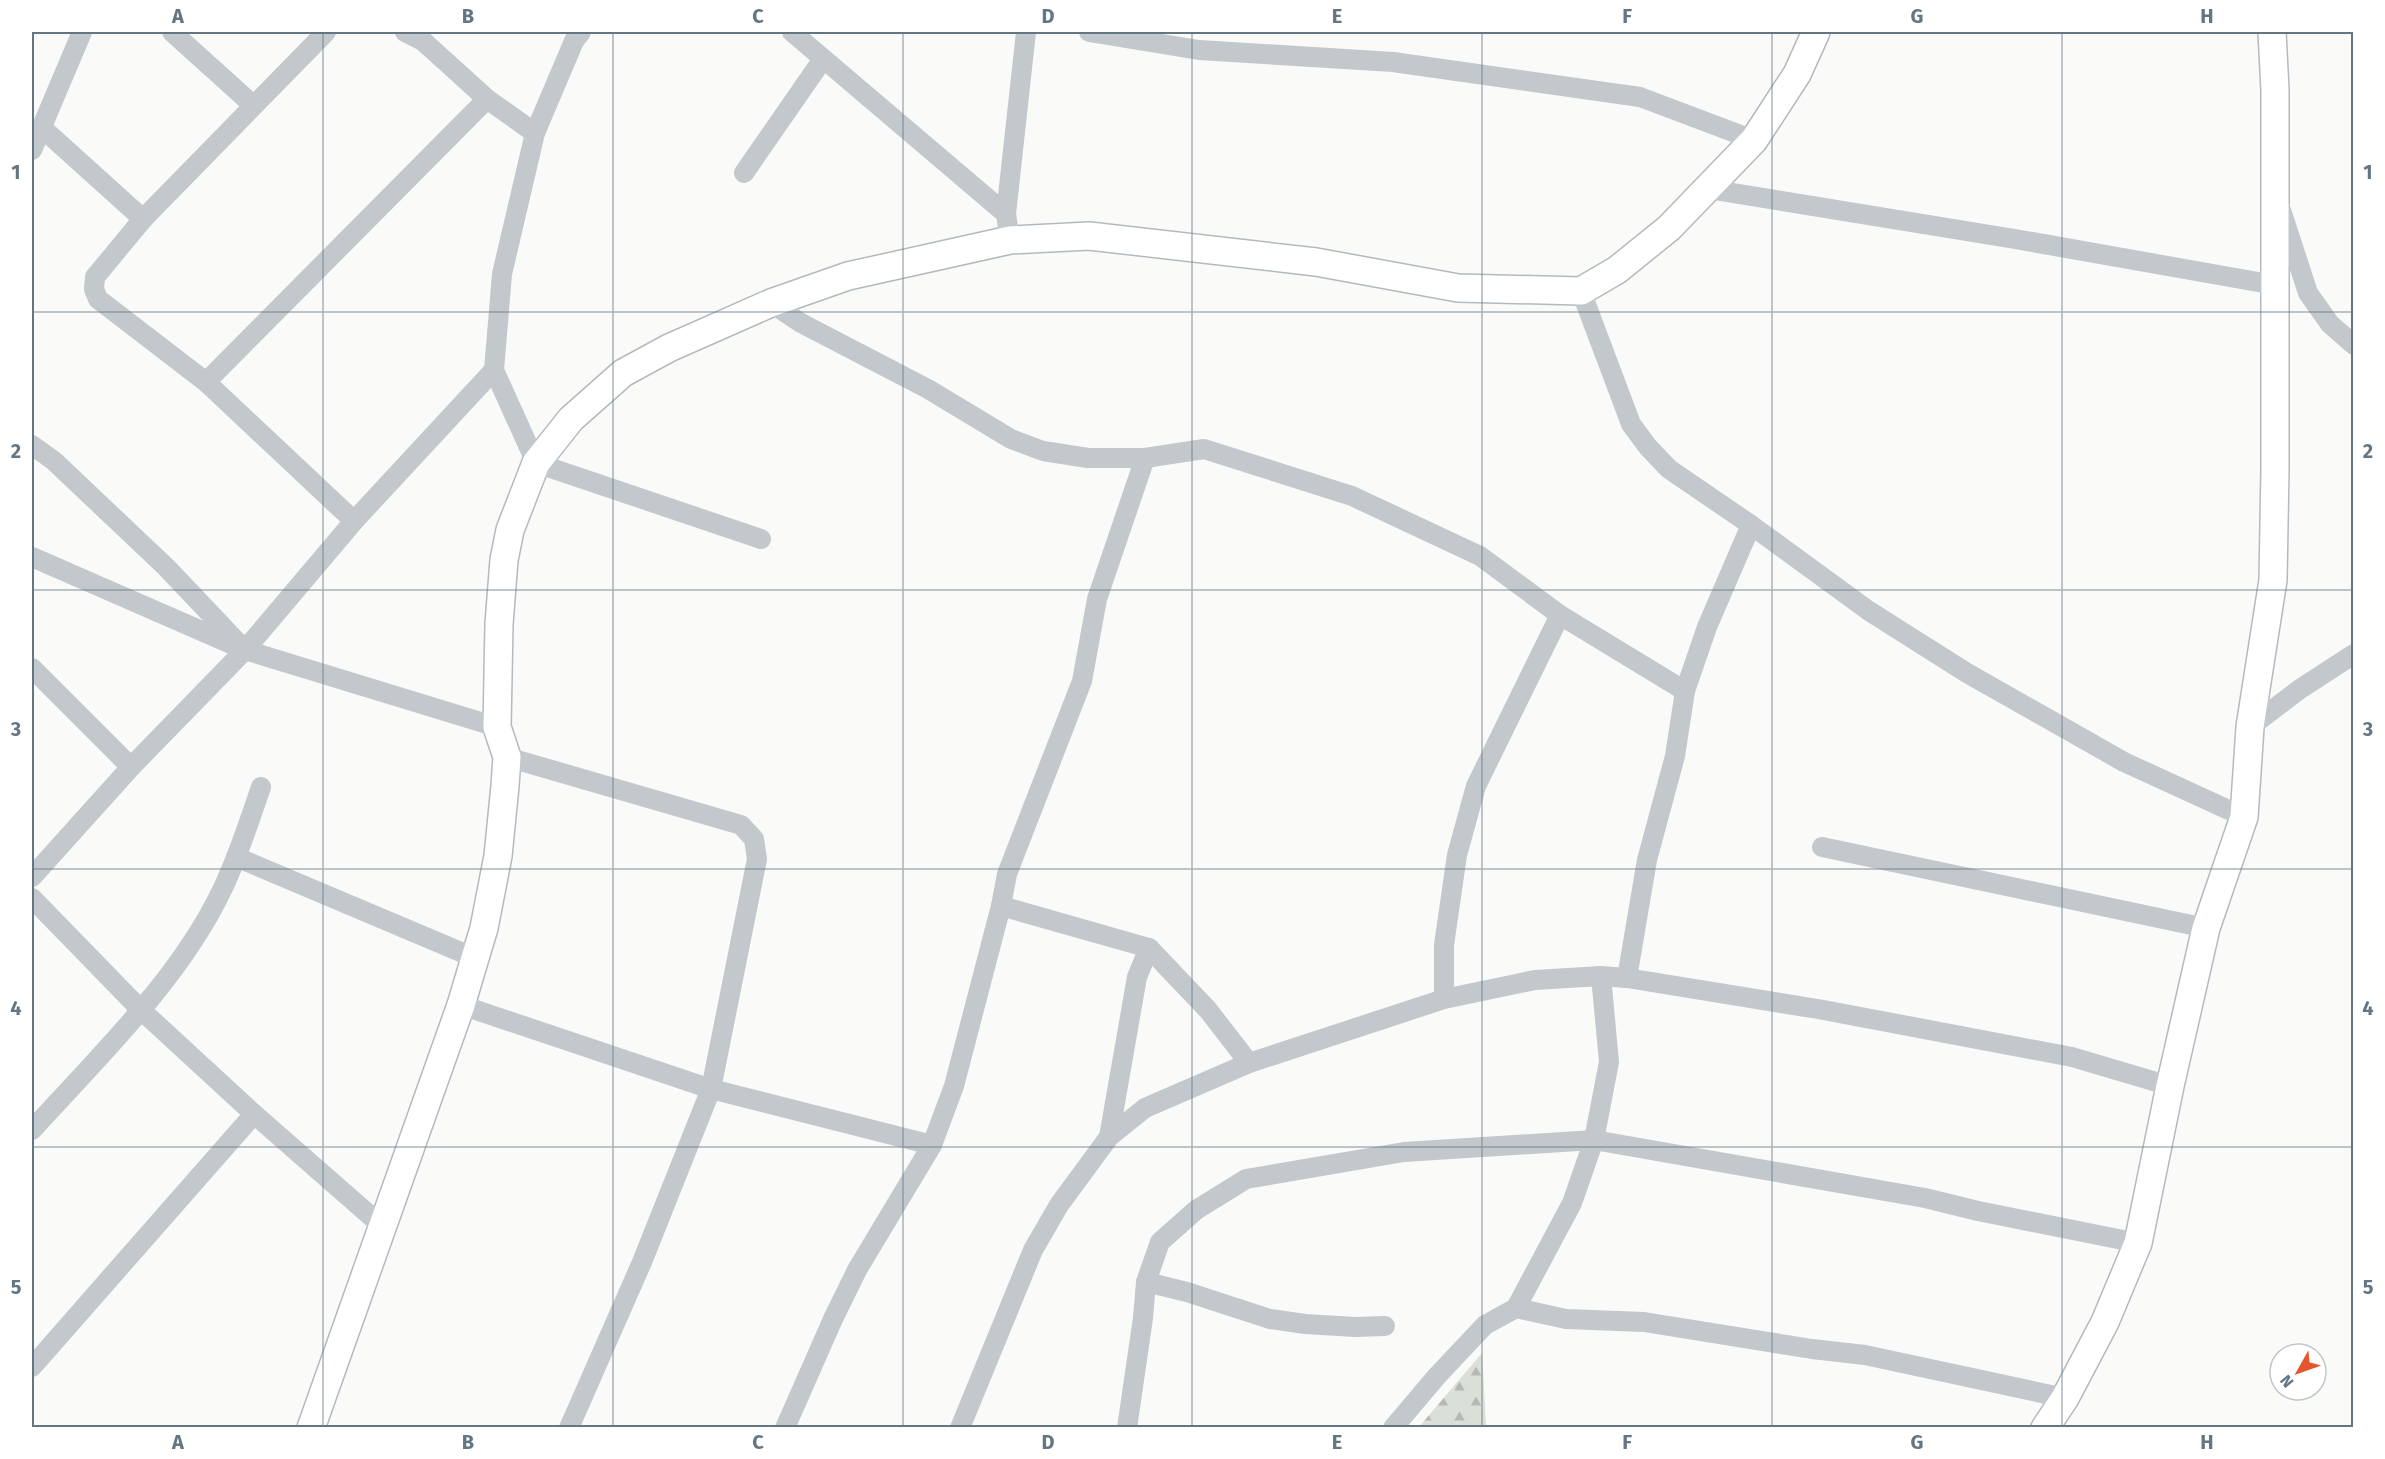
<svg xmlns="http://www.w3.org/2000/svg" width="2385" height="1459" viewBox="0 0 2385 1459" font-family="'Fira Sans',sans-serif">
<defs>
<pattern id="forest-firs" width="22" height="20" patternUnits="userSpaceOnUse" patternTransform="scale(1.5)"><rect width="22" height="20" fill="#dadfd7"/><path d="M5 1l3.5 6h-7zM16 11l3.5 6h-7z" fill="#b4b9b4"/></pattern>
</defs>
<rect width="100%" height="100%" fill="#fafaf8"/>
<polygon fill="url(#forest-firs)" points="1482,1353 1486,1427 1419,1427"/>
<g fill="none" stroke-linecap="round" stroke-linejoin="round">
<g stroke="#b3babf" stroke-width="30">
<g id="secondary">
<polyline points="311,1428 461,1005 484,928 498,856 505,786 507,757 497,727 499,624 504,560 510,530 536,463 571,419 623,373 669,348 771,303 848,276 1010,240 1089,236 1316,262 1458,288 1581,291 1617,270 1669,228 1754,140 1797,74 1816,32"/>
<polyline points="2045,1428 2065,1398 2105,1322 2138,1243 2170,1086 2206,928 2244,817 2250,727 2273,580 2275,469 2275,90 2272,32"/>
</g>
</g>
<g stroke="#c3c8cc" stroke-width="20">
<polyline points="172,32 253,105"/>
<polyline points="326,32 143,219 95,277 94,289 98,299 206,382 354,521"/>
<polyline points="405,32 423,41 487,99 535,133"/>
<polyline points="581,32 574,41 535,133 502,274 494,370 536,463 761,539"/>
<polyline points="792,32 1006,214 1010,240"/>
<polyline points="1089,32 1199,50 1393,62 1640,97 1754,140"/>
<polyline points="41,127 143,219"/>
<polyline points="32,150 82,32"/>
<polyline points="744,173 823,59"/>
<polyline points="1708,189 2015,239 2275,285"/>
<polyline points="2281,210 2308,293 2330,324 2354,345"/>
<polyline points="1006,214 1026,32"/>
<polyline points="1581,291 1631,424 1648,447 1669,469 1751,525 1869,611 1967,673 2124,762 2244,817"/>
<polyline points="771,303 801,323 928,389 1011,439 1043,451 1088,458 1145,458 1204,449 1352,496 1480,556 1560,615 1685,691"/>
<polyline points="206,382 487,99"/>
<polyline points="32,445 54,461 166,567 239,644"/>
<polyline points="32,557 245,650 497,727"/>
<polyline points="32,668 131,767"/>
<polyline points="2250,727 2300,689 2354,654"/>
<polyline points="507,757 741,825 754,839 757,859 711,1089 642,1262 569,1428"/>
<polyline points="1822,847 2206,928"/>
<polyline points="236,857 475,958"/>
<polyline points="32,877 131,767 245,650 354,521 494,370"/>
<polyline points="32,898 141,1010 254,1114 382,1226"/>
<polyline points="1001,906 1149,948 1208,1010 1249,1063"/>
<polyline points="1601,976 1627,978 1818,1009 2072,1057 2170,1086"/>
<polyline points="1627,978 1647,860 1675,756 1685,691 1707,627 1751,525"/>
<polyline points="1444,999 1444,945 1457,855 1476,786 1560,615"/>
<polyline points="461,1005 711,1089 932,1145"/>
<path d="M 32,1130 C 98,1057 179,980 222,890 C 238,857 249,822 261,787"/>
<polyline points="1109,1137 1137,977 1149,948"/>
<polyline points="1146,1282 1187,1292 1270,1319 1305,1324 1355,1327 1385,1326"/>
<polyline points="1516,1308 1566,1319 1644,1322 1812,1349 1865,1355 2065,1398"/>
<polyline points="32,1367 254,1114"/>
<polyline points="785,1428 833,1319 857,1270 932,1145 954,1086 1001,906 1007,874 1082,681 1097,599 1145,458"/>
<polyline points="960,1428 1033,1250 1059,1205 1109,1137 1145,1108 1249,1063 1444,999 1535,980 1601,976 1609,1062 1594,1140 1572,1203 1516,1308 1485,1325 1437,1376 1393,1428"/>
<polyline points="1127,1428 1143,1318 1146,1282 1160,1242 1196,1210 1246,1179 1404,1152 1594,1140 1925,1198 1978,1211 2138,1243"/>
</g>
<use href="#secondary" stroke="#fff" stroke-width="27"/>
</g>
<path fill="none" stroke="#657683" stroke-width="1.5" stroke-opacity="0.55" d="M 323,32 L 323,1428M 613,32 L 613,1428M 903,32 L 903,1428M 1192,32 L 1192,1428M 1482,32 L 1482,1428M 1772,32 L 1772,1428M 2062,32 L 2062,1428M 32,312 L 2354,312M 32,590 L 2354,590M 32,869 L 2354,869M 32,1147 L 2354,1147"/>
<rect width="2385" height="1459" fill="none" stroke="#ffffff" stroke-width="66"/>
<g transform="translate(2298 1372) rotate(230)"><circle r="28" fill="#ffffff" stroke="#c1c8cd" stroke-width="1.5"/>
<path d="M0-4.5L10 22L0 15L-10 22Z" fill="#e4572e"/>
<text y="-9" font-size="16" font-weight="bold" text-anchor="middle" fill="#657683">N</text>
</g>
<rect x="33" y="33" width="2319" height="1393" fill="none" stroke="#657683" stroke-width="2"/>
<g font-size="20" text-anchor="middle" font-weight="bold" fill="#657683">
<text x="178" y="23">A</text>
<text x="468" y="23">B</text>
<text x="758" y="23">C</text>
<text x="1048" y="23">D</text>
<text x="1337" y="23">E</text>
<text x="1627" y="23">F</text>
<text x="1917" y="23">G</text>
<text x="2207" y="23">H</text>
<text x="16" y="179">1</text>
<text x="2368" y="179">1</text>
<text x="16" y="458">2</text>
<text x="2368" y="458">2</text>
<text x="16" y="736">3</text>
<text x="2368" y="736">3</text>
<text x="16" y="1015">4</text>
<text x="2368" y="1015">4</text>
<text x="16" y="1294">5</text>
<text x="2368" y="1294">5</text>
<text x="178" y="1449">A</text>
<text x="468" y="1449">B</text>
<text x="758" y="1449">C</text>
<text x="1048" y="1449">D</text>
<text x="1337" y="1449">E</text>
<text x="1627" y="1449">F</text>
<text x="1917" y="1449">G</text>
<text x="2207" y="1449">H</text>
</g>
</svg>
